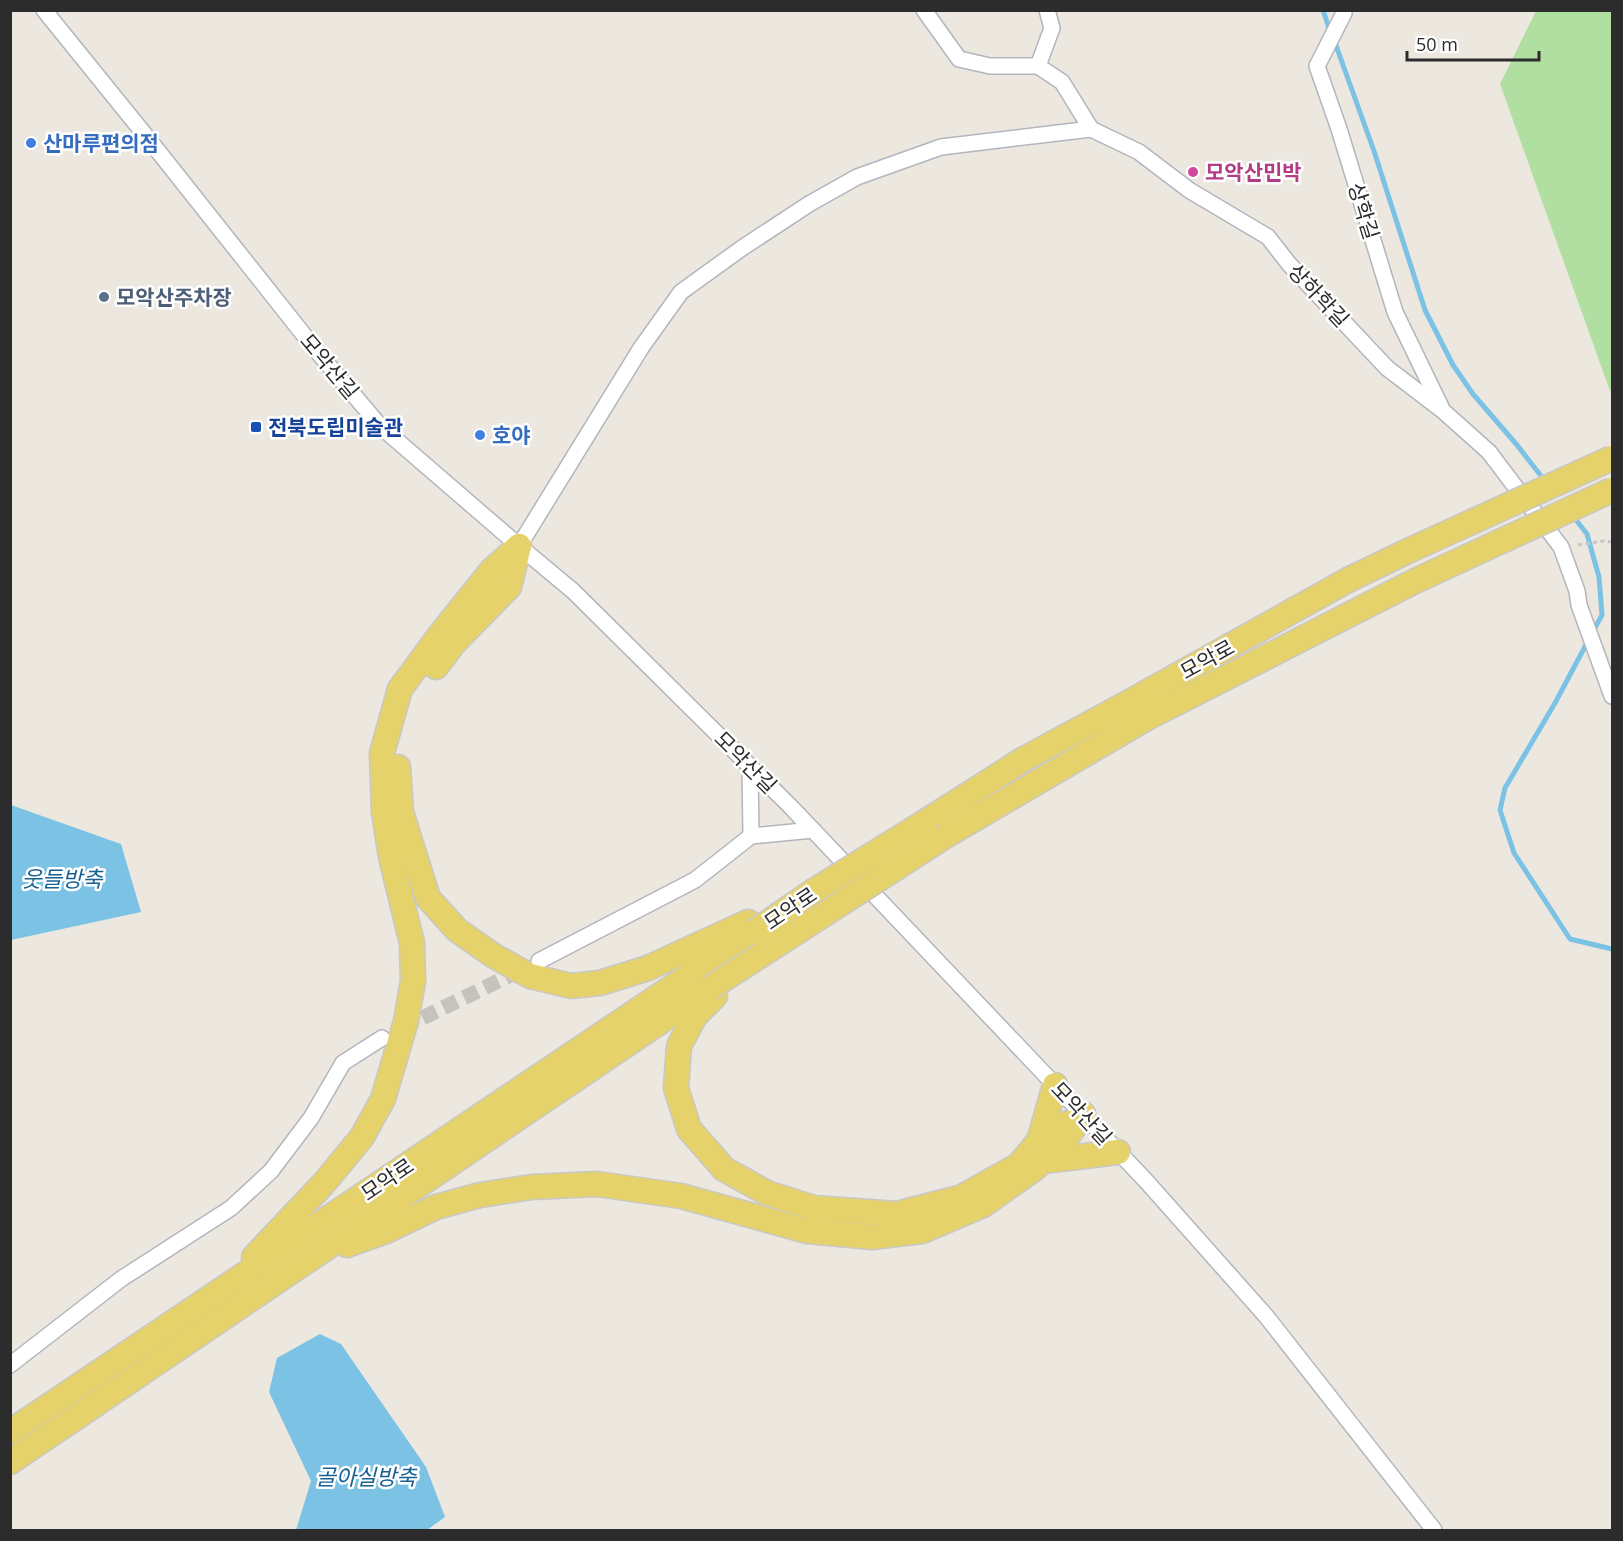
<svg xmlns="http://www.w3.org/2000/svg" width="1623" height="1541" viewBox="0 0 1623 1541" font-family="'Open Sans','Noto Sans KR',sans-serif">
<rect width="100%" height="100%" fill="#ece8e0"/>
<polygon fill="#b1dea1" points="1536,11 1612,11 1612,390 1610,391 1500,84"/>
<g fill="#7cc2e5">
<polygon points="11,805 121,844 141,912 11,940"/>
<polygon points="320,1334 341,1344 426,1467 445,1517 427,1530 296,1530 311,1481 269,1392 277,1358"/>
</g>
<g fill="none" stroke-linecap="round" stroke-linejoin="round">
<g stroke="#7cc2e5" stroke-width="5">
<polyline points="1323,10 1330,31"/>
<polyline points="1334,40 1374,151 1425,310 1453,365 1473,394 1517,445 1545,481"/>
<polyline points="1573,516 1587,534 1599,577 1602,615 1592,633"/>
<polyline points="1588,641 1555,703 1505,788 1500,810 1514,853 1570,939 1612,949"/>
</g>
<polyline stroke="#c6c2bc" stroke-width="15" stroke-dasharray="15 8" stroke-linecap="butt" points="402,1028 523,969"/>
<g stroke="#b3b5be" stroke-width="18">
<g id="street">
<polyline points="44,10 154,146 315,349 380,426 519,546 573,591 791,807 1147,1182 1266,1316 1434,1530"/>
<polyline points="924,10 959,59 990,66 1038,66 1062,82 1091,129 1139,152 1189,190 1268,237 1289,264 1387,368 1442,410 1489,452 1561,547 1577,591 1579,605 1612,696"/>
<polyline points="1343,10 1344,13 1317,66 1339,129 1395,312 1441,407"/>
<polyline points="1038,66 1052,28 1047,10"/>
<polyline points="519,546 641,348 681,292 742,248 809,204 857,177 941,147 1091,129"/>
<polyline points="750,766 751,836"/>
<polyline points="539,961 695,880 751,836 813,830"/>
<polyline points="10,1365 121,1279 231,1208 271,1171 311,1118 343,1063 382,1038"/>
</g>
</g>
<g stroke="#c8c8c8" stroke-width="27">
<g id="primary">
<polyline points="436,667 454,643 509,587 519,546"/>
<polyline points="398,767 401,812 428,898 457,930 494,956 530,976 571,986 600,983 648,968 748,922"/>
<polyline points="925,822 1024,759 1133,700 1348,580 1408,551"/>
<polyline points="947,835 1145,719 1415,581"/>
<polyline points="715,996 695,1016 679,1046 676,1088 689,1129 724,1169 767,1193 814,1208 896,1214 962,1197 1019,1165 1039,1141 1068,1123"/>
<polyline points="1039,1141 1055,1085"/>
<polyline points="1043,1161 1118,1152"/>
<polyline points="347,1245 386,1231 436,1207 480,1195 532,1187 597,1184 681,1196 807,1231 872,1237 922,1231 983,1205 1034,1169 1066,1139 1083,1114"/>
<polyline points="254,1257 324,1183 362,1137 383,1099 406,1021 413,981 412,943 391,857 384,812 382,753 400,689 443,631 492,570 519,546"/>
<polyline points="10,1432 754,932"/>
<polyline points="10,1462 710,988"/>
</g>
</g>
<polyline stroke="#c8c8c8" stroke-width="3" stroke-dasharray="4.5 3" stroke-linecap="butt" points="1578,545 1604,541 1612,542"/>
<use href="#street" stroke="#fff" stroke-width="15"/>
<use href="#primary" stroke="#e6d26b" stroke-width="24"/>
<g stroke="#c8c8c8" stroke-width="27" stroke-linecap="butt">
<g id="primary-bridge">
<polyline points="1408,551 1612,458"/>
<polyline points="1415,581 1612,490"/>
<polyline points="754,932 812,892 925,822"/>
<polyline points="710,988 947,835"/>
</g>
</g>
<use href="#primary-bridge" stroke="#e6d26b" stroke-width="24"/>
</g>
<g fill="#3f7fe0" stroke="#fff" stroke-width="2">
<circle cx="31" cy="143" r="6"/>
<circle cx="480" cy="435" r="6"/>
</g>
<circle fill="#d1479c" stroke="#fff" stroke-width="2" cx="1193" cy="172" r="6"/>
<circle fill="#5c6f8a" stroke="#fff" stroke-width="2" cx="104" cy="297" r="6"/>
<rect fill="#1a4fb4" stroke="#fff" stroke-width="2" x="250" y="421" width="12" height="12" rx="3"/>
<g text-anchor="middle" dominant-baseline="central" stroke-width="5" stroke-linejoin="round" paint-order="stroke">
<g font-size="21" font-weight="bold" fill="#366cbe" stroke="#fff" text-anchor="start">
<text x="43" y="143">산마루편의점</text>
<text x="492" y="435">호야</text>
</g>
<g font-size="21" font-weight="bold" fill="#b23c85" stroke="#fff" text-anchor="start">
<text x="1205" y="172">모악산민박</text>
</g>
<g font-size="21" fill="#2c2c2c" stroke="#fff">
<text transform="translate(1364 211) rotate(73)">상학길</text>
<text transform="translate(1319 295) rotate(47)">상하학길</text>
<text transform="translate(330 366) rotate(50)">모악산길</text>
<text transform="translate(1207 659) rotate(-29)">모악로</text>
<text transform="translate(746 762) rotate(45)">모악산길</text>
<text transform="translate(790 908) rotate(-34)">모악로</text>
<text transform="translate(1082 1113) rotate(47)">모악산길</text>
<text transform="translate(387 1179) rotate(-34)">모악로</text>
</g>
<g font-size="21" font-weight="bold" fill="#4e5e75" stroke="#fff" text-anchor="start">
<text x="116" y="297">모악산주차장</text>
</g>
<g font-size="21" font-weight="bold" fill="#164399" stroke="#fff" text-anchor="start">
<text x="268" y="427">전북도립미술관</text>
</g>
<g font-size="22" font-style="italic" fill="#196193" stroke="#fff">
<text x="62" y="878">웃들방축</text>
<text x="366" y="1476">골아실방축</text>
</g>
</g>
<rect width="1623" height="1541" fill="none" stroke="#2c2c2c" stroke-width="24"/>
<path d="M1407 51v9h132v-9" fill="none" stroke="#2c2c2c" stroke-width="3"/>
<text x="1416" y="51" font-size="18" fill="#2c2c2c" stroke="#ffffff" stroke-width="4.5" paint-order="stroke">50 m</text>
</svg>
